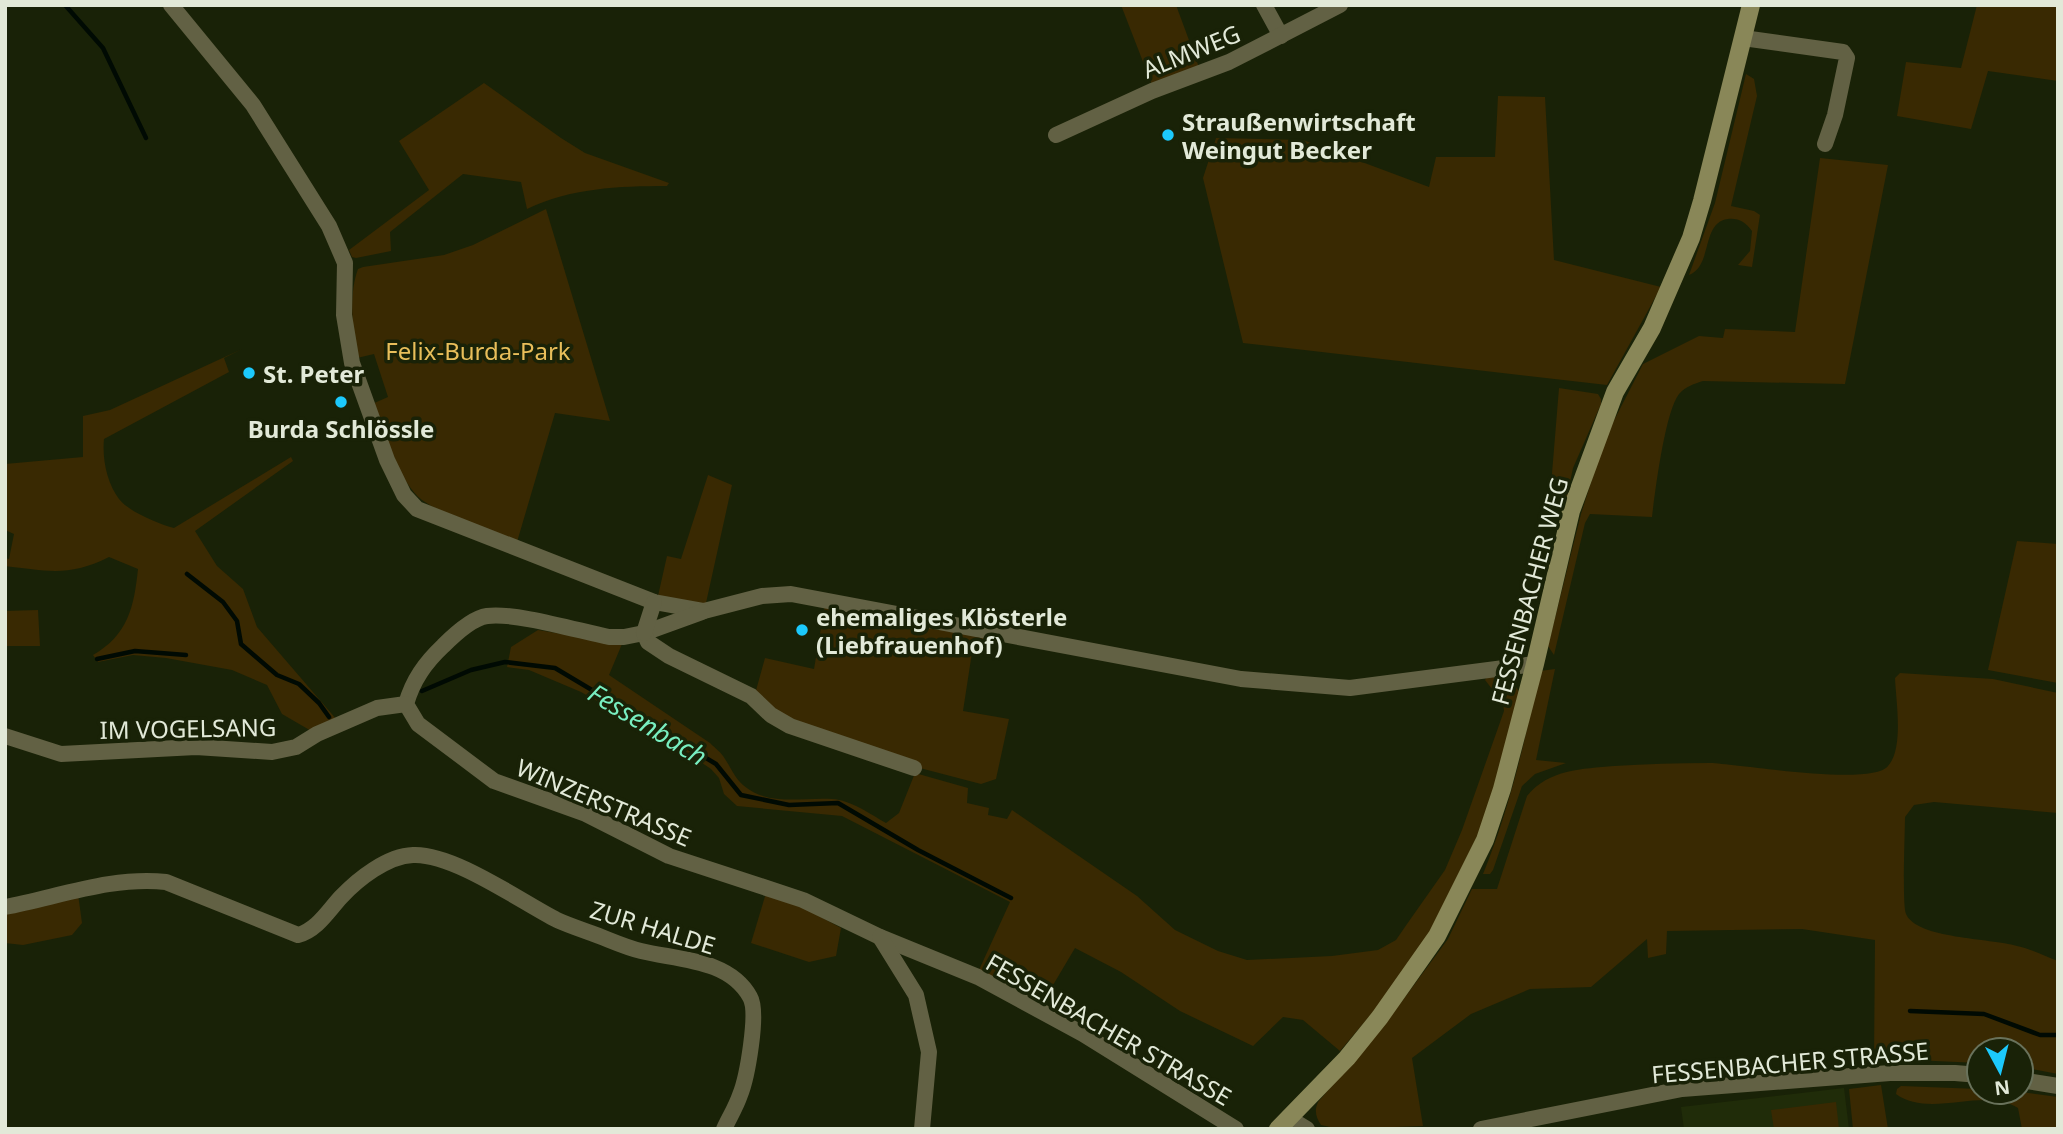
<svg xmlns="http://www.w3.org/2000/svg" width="2063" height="1134" viewBox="0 0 2063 1134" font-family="'Noto Sans',sans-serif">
<rect width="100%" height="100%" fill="#192207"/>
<polygon fill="#202c09" points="1844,1088 1849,1129 1684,1129 1681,1107"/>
<g fill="#392902">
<polygon points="1121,5 1176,5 1200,70 1152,85"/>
<polygon points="1977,5 2058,5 2058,81 1988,71 1971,129 1897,116 1906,62 1961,68"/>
<path d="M 1746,74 L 1754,79 L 1757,96 L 1731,206 L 1754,211 L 1760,215 L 1752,267 L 1738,265 L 1750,251 L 1752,231 C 1745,222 1739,218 1728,219 C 1701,222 1713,266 1689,275 L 1715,203 Z"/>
<path d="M 484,83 L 561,138 L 585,153 L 669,183 L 667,186 C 618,186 571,188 527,209 L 521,182 L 463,174 L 390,232 L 391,251 L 356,258 L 352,257 L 349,250 L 429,190 L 399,141 Z"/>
<polygon points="1498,96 1545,97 1554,260 1661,287 1607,385 1243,343 1203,178 1216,138 1303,140 1429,187 1436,157 1495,157"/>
<path d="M 1820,158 L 1888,165 L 1845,384 L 1703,381 C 1694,384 1686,386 1679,394 C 1665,412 1655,492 1652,517 L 1590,514 L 1585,523 L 1554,655 L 1548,646 L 1581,514 L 1605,438 L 1643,364 L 1699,336 L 1723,338 L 1725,329 L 1795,332 Z"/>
<path d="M 546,209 L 610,421 L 555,413 L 517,542 C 487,529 449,519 422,500 C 400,483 381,430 372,404 L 388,397 L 374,354 L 357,358 C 353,331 348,296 358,269 L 363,267 L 444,255 L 473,245 Z"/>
<path d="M 242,349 L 224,358 L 229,372 L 104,439 C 102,459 107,483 119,499 C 129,512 159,524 174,528 L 291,457 L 293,461 L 195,531 L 217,566 L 243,589 L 257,627 L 337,720 L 313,732 L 282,714 L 267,685 L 232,670 L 166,658 L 133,655 L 98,662 L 93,655 C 128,635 134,607 138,569 L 109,557 C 69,577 48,571 5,566 L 5,558 L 9,559 L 14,534 L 5,530 L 5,464 L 83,457 L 83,416 L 110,410 Z"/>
<polygon points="1559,388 1598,394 1601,399 1601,404 1573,468 1564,511 1549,510"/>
<polygon points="708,475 732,485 706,603 686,603 658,596 667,556 681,559"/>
<polygon points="2017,541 2058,544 2058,683 1988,670"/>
<polygon points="825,604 994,639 991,650 973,646 963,711 1009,719 996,779 981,784 916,767 780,714 755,694 765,658 814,669"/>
<polygon points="38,610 40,646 5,646 5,611"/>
<path d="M 538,630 L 622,644 L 609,675 L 710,743 C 715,748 722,753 725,759 C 731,768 735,778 743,785 C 768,807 804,797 832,799 C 851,800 870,814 886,823 L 899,813 L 915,773 L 968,788 L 967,803 L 989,808 L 988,815 L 1007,819 L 1012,810 L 1137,896 L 1175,930 L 1218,951 L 1247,960 L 1332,956 L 1378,950 L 1396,940 L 1407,924 L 1445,870 L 1462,830 L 1504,711 L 1503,703 L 1485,680 L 1487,677 C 1502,674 1513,678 1519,692 L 1486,818 L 1430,933 L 1373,1012 L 1340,1051 L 1303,1020 L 1283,1017 L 1253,1046 L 1180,1011 L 1121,972 L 1075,948 L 1043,1002 L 979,970 L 1010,902 L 842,816 L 737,806 L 724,794 L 719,778 L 711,769 L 671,742 L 581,692 L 529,670 L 507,667 L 511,647 Z"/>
<path d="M 1555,669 L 1536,760 L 1566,763 L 1535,774 L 1522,786 L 1493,870 L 1490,874 L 1483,874 C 1510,808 1525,740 1540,671 Z"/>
<path d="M 1900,673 L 1993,679 L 2058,693 L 2058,813 L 1934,802 L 1914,805 L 1905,817 C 1905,833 1902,905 1906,914 C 1917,939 1990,938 2017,946 C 2031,949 2044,956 2058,961 L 2058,1074 L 2021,1067 L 2021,1050 L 1979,1050 L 1979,1063 L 1913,1060 L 1874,1061 L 1875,940 L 1802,929 L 1667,931 L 1666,954 L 1648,958 L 1647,939 L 1591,987 L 1530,989 L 1471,1014 L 1412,1058 L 1423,1126 L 1339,1129 L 1321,1125 C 1316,1117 1314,1111 1318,1102 L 1391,1016 L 1448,939 L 1472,889 L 1497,889 L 1527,796 C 1549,769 1582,769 1614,766 C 1646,764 1678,763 1710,763 C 1741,764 1871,787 1888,766 C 1904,748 1896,702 1895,678 Z"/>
<polygon points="766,893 793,902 841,928 836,956 809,962 751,943"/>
<polygon points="78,894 82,923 72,935 23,945 5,943 5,911"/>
<polygon points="1881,1085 1888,1129 1853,1129 1849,1089"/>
<path d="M 1901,1086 L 1979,1089 L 1979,1092 L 2021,1092 L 2058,1097 L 2058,1128 L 2022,1129 L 2018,1108 C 1985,1086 1930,1119 1896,1094 L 1897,1089 Z"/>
<polygon points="1836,1102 1839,1129 1774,1129 1771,1110"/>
</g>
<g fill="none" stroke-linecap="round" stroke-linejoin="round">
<g stroke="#000a03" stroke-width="4.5">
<polyline points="65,5 103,48 146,138"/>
<polyline points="187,574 223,602 237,621 241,644 277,675 299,684 319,703 329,717"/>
<polyline points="97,659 135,651 186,655"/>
<polyline points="422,691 471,670 505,662 555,668 716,764 741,795 789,805 838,803 918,850 1011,898"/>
<polyline points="1910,1011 1984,1014 2040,1035 2058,1035"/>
</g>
<g stroke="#626144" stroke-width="16">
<polyline points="171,5 253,105 329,226 345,263 344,315 352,363 387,460 404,495 417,509 654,602 704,611 762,596 791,594 1241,679 1350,688 1535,664"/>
<polyline points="1264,5 1281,36"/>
<polyline points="1743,38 1843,52 1847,58 1835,115 1825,144"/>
<polyline points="1056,135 1152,91 1229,62 1340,5"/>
<path d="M 702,612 L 644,633 L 624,637 L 609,637 C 579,631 515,612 487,616 C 472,618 454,635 443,646 C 425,663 413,680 406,704 L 418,724 L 494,781 L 586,814 L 669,856 L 803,900 L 880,937 L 978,977 L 1083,1034 L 1236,1129"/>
<polyline points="644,633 648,642 669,656 751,696 771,715 790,726 914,768"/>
<polyline points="644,633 654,602"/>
<polyline points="5,736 61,754 196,747 272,752 296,747 317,734 377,708 406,704"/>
<path d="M 5,907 C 58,897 113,876 166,882 L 298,935 C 317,930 328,911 341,897 C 358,879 387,856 413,855 C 453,853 520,901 557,920 C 568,925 580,929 591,933 C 608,939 624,947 641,951 C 678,960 729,959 750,997 C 759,1012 747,1078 740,1095 C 736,1107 729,1118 724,1129"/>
<polyline points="880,937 916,995 929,1052 922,1129"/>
<polyline points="2021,1080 2058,1086"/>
<polyline points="1289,1118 1307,1129"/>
<polyline points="1481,1129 1682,1089 1890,1073 1955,1073 1979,1075"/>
</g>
<polyline stroke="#898758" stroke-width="18" points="1278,1129 1347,1058 1380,1017 1437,936 1485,840 1502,789 1535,664 1571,511 1615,392 1652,328 1691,238 1702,201 1751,5"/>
</g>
<g fill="#1cc9fc" stroke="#192207" stroke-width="2.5">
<circle cx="1168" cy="135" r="7"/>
<circle cx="249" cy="373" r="7"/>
<circle cx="341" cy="402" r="7"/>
<circle cx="802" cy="630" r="7"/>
</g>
<g text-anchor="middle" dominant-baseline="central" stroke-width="7" stroke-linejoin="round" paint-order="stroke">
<g font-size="24" fill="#e2e9d8" stroke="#192207">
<text transform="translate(1191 51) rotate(-22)">ALMWEG</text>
<text transform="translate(1529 591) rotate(-75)">FESSENBACHER WEG</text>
<text transform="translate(188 728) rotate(-1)">IM VOGELSANG</text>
<text transform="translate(604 802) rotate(23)">WINZERSTRASSE</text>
<text transform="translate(653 927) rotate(17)">ZUR HALDE</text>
<text transform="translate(1109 1029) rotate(30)">FESSENBACHER STRASSE</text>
<text transform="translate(1790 1062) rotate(-5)">FESSENBACHER STRASSE</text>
</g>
<g font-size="24" font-weight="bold" fill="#e2e9d8" stroke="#192207" text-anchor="start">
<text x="1182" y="121">Straußenwirtschaft<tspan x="1182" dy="28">Weingut Becker</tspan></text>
<text x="263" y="373">St. Peter</text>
<text x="341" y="428" text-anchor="middle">Burda Schlössle</text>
<text x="816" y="616">ehemaliges Klösterle<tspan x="816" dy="28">(Liebfrauenhof)</tspan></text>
</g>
<g font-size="24" fill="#e8be5a" stroke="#192207">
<text x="478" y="350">Felix-Burda-Park</text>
</g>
<g font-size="26" font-style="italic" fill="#78eec0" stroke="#192207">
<text transform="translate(648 724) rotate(31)">Fessenbach</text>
</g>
</g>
<rect width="2063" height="1134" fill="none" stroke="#e2e9d8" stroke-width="14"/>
<g transform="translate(2000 1071) rotate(173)"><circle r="33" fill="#192207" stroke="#69725b" stroke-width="2"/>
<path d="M0-5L12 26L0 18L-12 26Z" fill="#1cc9fc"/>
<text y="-10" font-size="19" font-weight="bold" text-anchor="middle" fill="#e2e9d8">N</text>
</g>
</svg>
